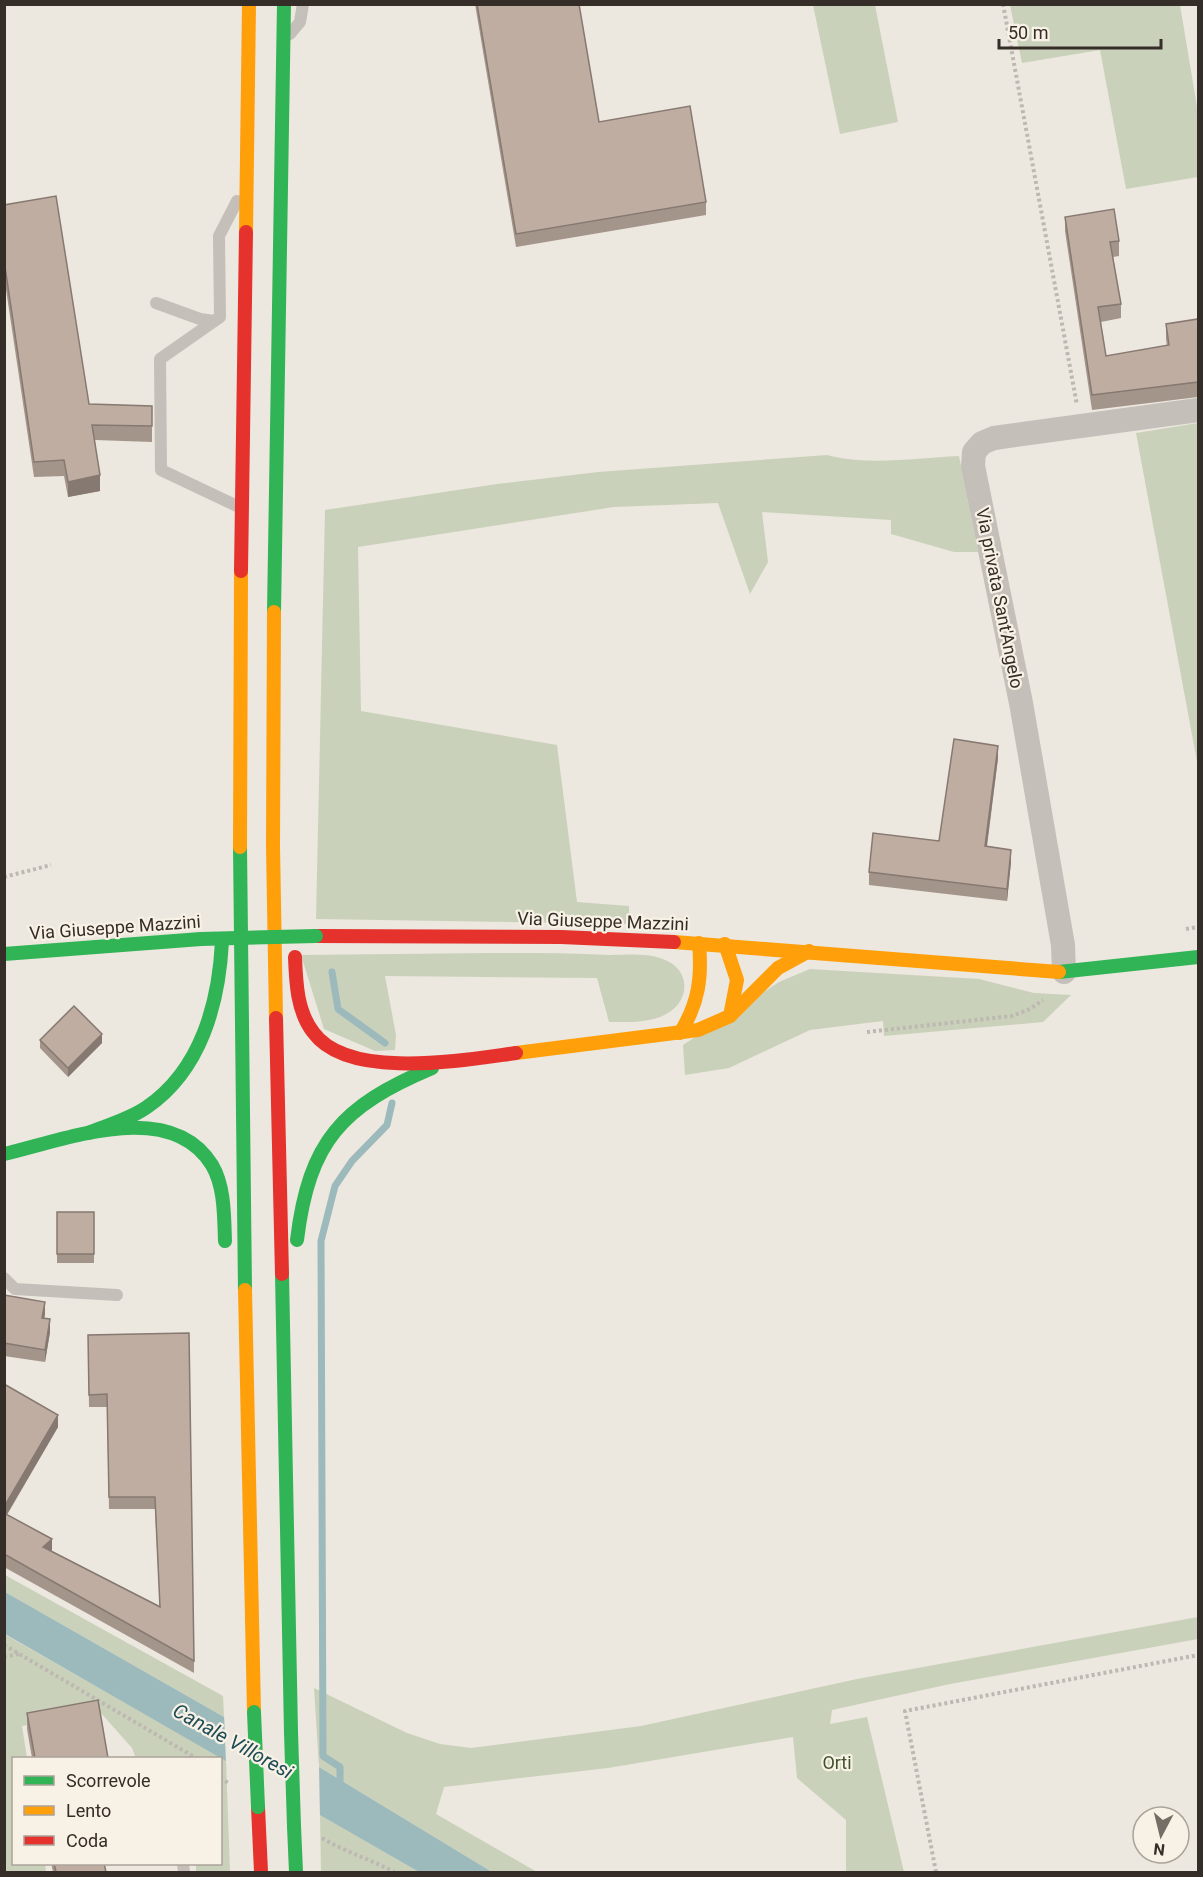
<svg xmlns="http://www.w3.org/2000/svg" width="1203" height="1877" viewBox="0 0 1203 1877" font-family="Roboto,sans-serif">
<rect width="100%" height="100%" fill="#ece7df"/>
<g fill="#cad1ba">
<polygon points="813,5 875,5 898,122 840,134"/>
<polygon points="1010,5 1180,5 1198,113 1198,177 1126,189 1100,50 1022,63"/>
<polygon points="1198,423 1198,767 1136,433"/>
<path d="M 827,455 C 869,466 916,458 959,456 L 978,552 L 954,552 L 891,534 L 891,520 L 762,512 L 768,562 L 750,594 L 718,503 L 614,507 L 358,547 L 361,711 L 557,745 L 577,902 L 629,906 L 629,924 L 316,919 L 325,510 L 497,484 L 598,472 Z"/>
<path d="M 490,953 C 530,953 570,953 610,955 C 626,955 645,953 660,958 C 694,968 691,1006 660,1017 C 643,1023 626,1022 609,1022 L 597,978 L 385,976 L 396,1035 L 395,1050 L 375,1051 L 324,1029 L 301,955 Z"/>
<polygon points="810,969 979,979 1034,993 1071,995 1043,1022 884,1036 883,1021 810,1030 729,1068 685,1075 683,1045 779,982"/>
<polygon points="5,1575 223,1696 224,1717 5,1592"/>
<polygon points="1198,1617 1198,1639 950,1684 832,1710 830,1724 867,1717 904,1872 846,1872 846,1820 797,1778 793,1737 608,1768 444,1787 436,1814 537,1872 492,1872 319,1767 314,1688 407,1733 440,1744 471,1748 641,1726 857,1679"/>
<polygon points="4,1634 226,1760 230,1872 196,1872 196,1864 220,1864 220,1758 136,1758 132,1748 100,1712 22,1726 27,1758 14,1758 14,1864 45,1864 46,1872 5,1872"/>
<polygon points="320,1815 419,1872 321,1872"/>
</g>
<polygon fill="#9cb9bb" points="5,1592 224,1717 319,1767 492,1872 419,1872 5,1634"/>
<polygon fill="#ece7df" points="224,1714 319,1764 320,1818 226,1763"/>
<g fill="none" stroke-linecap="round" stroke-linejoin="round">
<g stroke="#9cb9bb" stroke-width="7">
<polyline points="332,972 338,1009 385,1043"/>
<polyline points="340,1788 340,1767 323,1756 321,1241 335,1186 352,1161 387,1125 392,1103"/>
</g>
<g stroke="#bdb8b1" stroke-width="4" stroke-dasharray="3 3" stroke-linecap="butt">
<polyline points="1003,4 1077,405"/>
<polyline points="4,877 51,865"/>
<polyline points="1186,929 1198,927"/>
<polyline points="867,1032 1012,1016 1030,1009 1043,1000"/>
<polyline points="4,1645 196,1758"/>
<polyline points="4,1657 19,1654"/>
<polyline points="220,1778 230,1784"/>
<path d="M 322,1838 C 345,1852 370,1859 394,1872"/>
<polyline points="936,1872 905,1711 1198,1655"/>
</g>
<g stroke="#c4bfb9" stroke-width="12">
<polyline points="290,34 300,22 303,4"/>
<polyline points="237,201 219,236 220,317 160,359 161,470 239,507"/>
<polyline points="156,303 200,319 214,321"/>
<polyline points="4,1278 15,1289 117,1295"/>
<polyline points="183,1864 184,1872"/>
</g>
<polyline stroke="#c4bfb9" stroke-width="24" points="1064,972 1063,945 1021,703 973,466 974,452 982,443 994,438 1198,410"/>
<g stroke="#30b455" stroke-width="14">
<polyline points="274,612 284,4"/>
<polyline points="240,847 245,1290"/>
<polyline points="4,954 201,939"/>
<polyline points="1059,972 1198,957"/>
<path d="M 88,1133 C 108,1125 130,1119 147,1107 C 201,1070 219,1003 222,941"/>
<path d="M 4,1154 C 65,1140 170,1097 212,1165 C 225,1187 224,1217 225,1241"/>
<path d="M 297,1240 C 309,1141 342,1106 432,1068"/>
<polyline points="282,1274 291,1732"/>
<polyline points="294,1826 296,1872"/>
</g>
<g stroke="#ff9f0a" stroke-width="14">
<polyline points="246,232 249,4"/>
<polyline points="274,612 273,846 276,1018"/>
<polyline points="240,847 241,571"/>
<polyline points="674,942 1059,972"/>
<polyline points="725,944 737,980 730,1016"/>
<path d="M 680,1033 C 699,1003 702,977 699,943"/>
<polyline points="516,1053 698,1030 730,1016 778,968 809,951"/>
<polyline points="245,1290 254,1712"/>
</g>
<g stroke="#e5322d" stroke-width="14">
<polyline points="241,571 246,232"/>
<polyline points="316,936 561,937 674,942"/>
<path d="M 295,957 C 296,983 297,1011 313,1032 C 348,1081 464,1060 516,1053"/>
<polyline points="276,1018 282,1274"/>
<polyline points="258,1807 261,1872"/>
</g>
<g stroke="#30b455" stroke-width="14">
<polyline points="201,939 316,936"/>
<polyline points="254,1712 258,1807"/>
<polyline points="291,1732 294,1826"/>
</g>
</g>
<g fill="#a4958a">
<polygon points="475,4 579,4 599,122 706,202 706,215 516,247"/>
<polygon points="4,205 89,404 152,406 152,442 95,440 100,491 68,497 64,476 34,477 4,276"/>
<polygon points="1065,217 1119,241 1119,256 1113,257 1121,304 1121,318 1101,322 1106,356 1167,346 1166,339 1166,324 1198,319 1198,397 1092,410 1065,231"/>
<polygon points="998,758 987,847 1011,862 1007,901 869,885 869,872 939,841"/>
<polygon points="40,1040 102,1043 68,1077 40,1048"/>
<rect x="57" y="1212" width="37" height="51"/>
<polygon points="4,1295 45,1314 44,1318 50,1332 45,1362 4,1356"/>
<polygon points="189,1333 194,1661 194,1673 4,1567 4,1384 58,1427 7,1515 52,1551 160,1606 155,1509 109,1509 107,1407 89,1407 88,1335"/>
<polygon points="27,1713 108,1758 32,1758 27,1729"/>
<polygon points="51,1863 104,1863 106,1872 53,1872"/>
</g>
<g fill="#867971">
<polygon points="100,475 100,491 68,497 68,482"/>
<polygon points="998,746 998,758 985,859 985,846"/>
<polygon points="1011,850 1011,862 1007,901 1007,889"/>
<polygon points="102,1034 102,1043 68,1077 68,1068"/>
<polygon points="45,1302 45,1314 42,1330 42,1318"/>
<polygon points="50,1319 50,1332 45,1362 45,1350"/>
<polygon points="58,1415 58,1427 4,1519 4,1507"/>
<polygon points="52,1539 52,1551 43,1547"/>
</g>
<g fill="#bfada1" stroke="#867971" stroke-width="1.5">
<polygon points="477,4 579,4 599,122 690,106 706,202 516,234"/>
<polygon points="56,196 89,404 152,406 152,426 92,425 100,475 68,482 64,460 34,462 4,260 4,205"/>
<polygon points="1114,209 1119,241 1110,242 1121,304 1098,307 1106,356 1169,345 1166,324 1198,319 1198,382 1092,395 1065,217"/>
<polygon points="954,739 998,746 985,846 1011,850 1007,889 869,872 873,833 939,841"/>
<polygon points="74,1006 102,1034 68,1068 40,1040"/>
<rect x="57" y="1212" width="37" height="42"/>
<polygon points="4,1295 45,1302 42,1318 50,1319 45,1350 4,1343"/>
<polygon points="189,1333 194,1661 4,1554 4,1513 52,1539 43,1547 160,1607 155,1497 109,1497 107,1394 89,1395 88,1335"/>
<polygon points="4,1384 58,1415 4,1507"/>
<polygon points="98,1700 108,1758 35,1758 27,1713"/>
<polygon points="54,1863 104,1863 106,1872 56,1872"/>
</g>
<g text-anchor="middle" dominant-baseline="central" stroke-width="4.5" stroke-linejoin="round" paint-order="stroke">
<g font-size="18" fill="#352d27" stroke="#f8f2e6">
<text transform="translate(1000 598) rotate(79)">Via privata Sant'Angelo</text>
<text transform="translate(603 921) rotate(2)">Via Giuseppe Mazzini</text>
<text transform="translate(115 927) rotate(-4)">Via Giuseppe Mazzini</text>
</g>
<g font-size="18" fill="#40522c" stroke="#f8f2e6">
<text x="837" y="1762">Orti</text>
</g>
<g font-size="20" font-style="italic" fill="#1e4b55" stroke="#f8f2e6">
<text transform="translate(233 1741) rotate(29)">Canale Villoresi</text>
</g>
</g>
<rect width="1203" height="1877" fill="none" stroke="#352d27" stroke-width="12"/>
<rect x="12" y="1757" width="210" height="108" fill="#f8f2e6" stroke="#aaa39a" stroke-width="1.5"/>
<rect x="24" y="1776" width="30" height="9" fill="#30b455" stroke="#aaa39a" stroke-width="1.5"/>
<text x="66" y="1787" font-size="18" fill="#352d27">Scorrevole</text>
<rect x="24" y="1806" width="30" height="9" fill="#ff9f0a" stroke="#aaa39a" stroke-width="1.5"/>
<text x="66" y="1817" font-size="18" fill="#352d27">Lento</text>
<rect x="24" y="1836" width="30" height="9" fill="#e5322d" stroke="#aaa39a" stroke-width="1.5"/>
<text x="66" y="1847" font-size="18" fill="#352d27">Coda</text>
<g transform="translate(1161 1835) rotate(187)"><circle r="28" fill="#f8f2e6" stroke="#aaa39a" stroke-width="1.5"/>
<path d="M0-4.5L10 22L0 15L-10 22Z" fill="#756e67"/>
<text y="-9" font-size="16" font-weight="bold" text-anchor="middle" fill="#352d27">N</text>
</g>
<path d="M999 39v9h162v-9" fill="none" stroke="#352d27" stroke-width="3"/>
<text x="1008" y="39" font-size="18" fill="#352d27" stroke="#f8f2e6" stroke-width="4.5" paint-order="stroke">50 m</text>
</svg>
